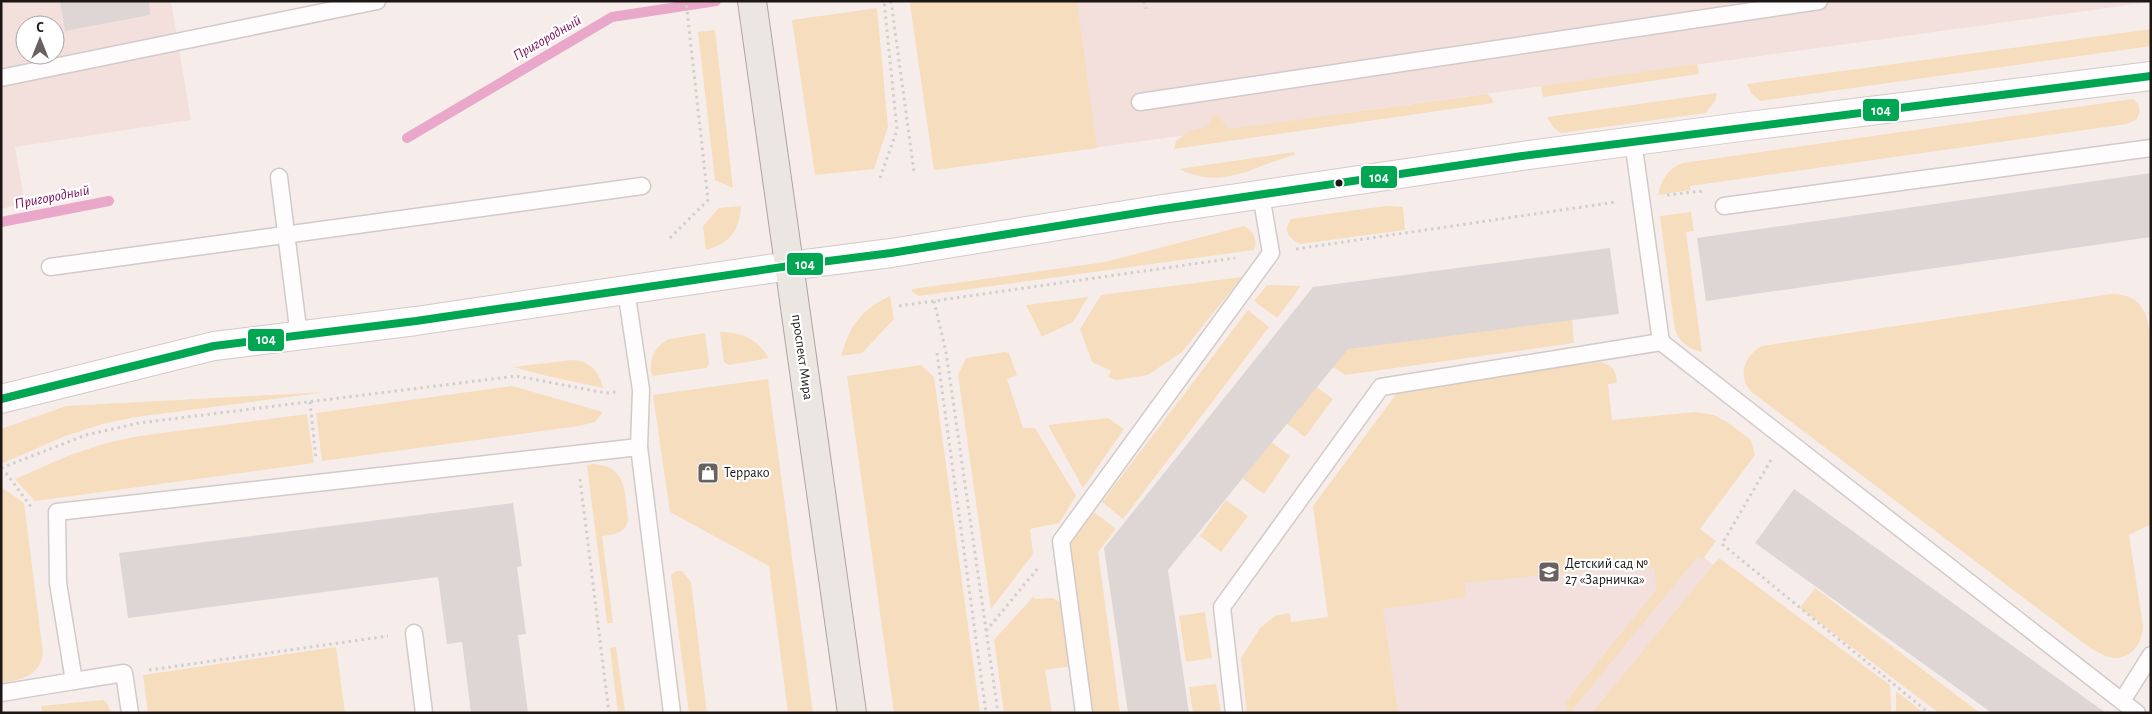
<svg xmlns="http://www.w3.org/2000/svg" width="2152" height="714" viewBox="0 0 2152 714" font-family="'Alegreya Sans',sans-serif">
<rect width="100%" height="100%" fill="#f6edeb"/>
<g fill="#f3e0dd" fill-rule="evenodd">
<path d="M 1,1 L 171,1 L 191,120 L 15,147 L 25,203 L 1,209 ZM 25,25 L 55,25 L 55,55 L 25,55 Z"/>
<polygon points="910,1 2151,1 2151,2 934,170"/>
<polygon points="1628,498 1878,694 1881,713 1353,713 1341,613"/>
</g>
<g fill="#f6ddbd">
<polygon points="917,1 1077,1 1097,148 934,170 910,4"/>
<polygon points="877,8 888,127 874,169 815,175 792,20"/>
<polygon points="2151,29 2151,46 1760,101 1751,93 1747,84"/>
<polygon points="715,30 733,188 715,180 698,32"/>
<polygon points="1697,64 1699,74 1543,97 1541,86"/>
<polygon points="1717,93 1715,101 1706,113 1561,133 1553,127 1547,117"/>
<polygon points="1487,94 1492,98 1493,103 1174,149 1176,141 1190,131 1207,127 1214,115 1220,116 1227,129"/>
<path d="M 2133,99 L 2138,104 L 2140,112 L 2136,120 L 2127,124 L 1690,186 L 1690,190 L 1658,195 C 1661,180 1668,168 1683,163 Z"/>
<path d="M 1294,152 L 1295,155 C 1252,166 1224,191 1179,169 Z"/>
<path d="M 741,206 C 739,232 731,242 706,250 L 703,226 L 719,208 Z"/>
<path d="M 1386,206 L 1403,207 L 1405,230 L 1300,244 C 1288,238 1283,230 1291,219 Z"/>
<path d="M 1691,212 L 1694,231 L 1686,232 L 1702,352 C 1689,349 1680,343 1675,330 L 1660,216 Z"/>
<path d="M 1244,226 C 1254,231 1258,240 1254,250 L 919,296 L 912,292 L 912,289 L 1105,262 Z"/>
<polygon points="1242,277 1182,352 1148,375 1116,380 1108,377 1111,371 1092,362 1080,329 1101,295"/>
<polygon points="1267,285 1301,286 1277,318 1254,301"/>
<path d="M 2111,294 C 2143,294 2147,313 2151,340 L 2151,524 L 2129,535 L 2143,625 C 2143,645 2129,662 2108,657 C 2101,655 2096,650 2090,648 L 1753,393 C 1736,378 1744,355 1762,346 Z"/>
<path d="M 890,296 L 894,319 L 862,353 L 841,356 C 850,325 861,310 890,296 Z"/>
<polygon points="1088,297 1073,322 1042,337 1026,305"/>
<polygon points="1248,310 1269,327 1123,519 1102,502"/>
<polygon points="1572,318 1574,343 1345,375 1330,365 1343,347"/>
<path d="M 720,332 C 742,332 757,339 769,358 L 729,365 L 724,362 Z"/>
<path d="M 705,333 L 709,364 L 706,368 L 652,376 C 648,360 654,347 669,339 Z"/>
<polygon points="1005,352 1009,353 1017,375 1007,379 1023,428 1035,428 1076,496 1059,523 1030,529 1033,554 991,609 958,375 966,358"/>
<path d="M 572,360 C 589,360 599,371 603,388 L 547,376 L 513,367 Z"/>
<path d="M 1600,362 C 1613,365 1616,370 1617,383 L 1608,384 L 1612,420 L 1696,412 L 1714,415 L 1727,422 L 1751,440 L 1755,455 L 1700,529 L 1716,541 L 1703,559 L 1698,556 L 1570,713 L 1567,713 L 1565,703 L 1656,590 L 1655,568 L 1586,571 L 1464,583 L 1466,597 L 1383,609 L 1398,713 L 1247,713 L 1241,658 L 1260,628 L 1275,616 L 1290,613 L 1291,622 L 1328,617 L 1313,506 L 1400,389 Z"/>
<polygon points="921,365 934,377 980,713 894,713 847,376"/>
<polygon points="768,379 813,713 788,713 769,566 670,512 653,395"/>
<polygon points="1314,385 1333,399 1305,437 1286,423"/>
<polygon points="512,386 603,412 595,422 579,426 322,461 316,413"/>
<polygon points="326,392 136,417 102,424 63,437 1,464 1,429 66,406"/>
<polygon points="307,414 314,463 35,501 15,479 70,455 106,443 139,436"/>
<polygon points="1108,418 1124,429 1083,488 1048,425"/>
<polygon points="1270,441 1290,456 1264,494 1243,479"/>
<path d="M 594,464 C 628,467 624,492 628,518 C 628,532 614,535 602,536 L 613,623 L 607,623 L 587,465 Z"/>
<path d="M 1,487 L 24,503 L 43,653 C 40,676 21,680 1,683 Z"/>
<polygon points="1226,500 1248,516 1221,552 1200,536"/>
<polygon points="1094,512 1116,529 1098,552 1120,713 1093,713 1069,545"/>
<polygon points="1719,558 1890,685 1891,713 1592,713"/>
<polygon points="677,571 682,571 691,582 707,713 689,713 671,575"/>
<polygon points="1815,588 1980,713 1939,713 1800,608"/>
<polygon points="1033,597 1036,599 1053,598 1064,605 1073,666 1045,670 1052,713 1004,713 994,640"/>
<polygon points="1205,612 1212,658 1186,662 1179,616"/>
<polygon points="336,647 345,713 148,713 143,675"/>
<polygon points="616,647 625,711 647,713 618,713 610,648"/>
<polygon points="1216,684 1221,713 1193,713 1189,687"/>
<polygon points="1896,691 1924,713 1896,713"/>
<polygon points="103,700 107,703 111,713 42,713 41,706"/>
</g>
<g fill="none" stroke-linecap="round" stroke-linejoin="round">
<g stroke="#e9a7c9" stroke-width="10">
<polyline points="407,138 612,17 716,1"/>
<polyline points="1,222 109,201"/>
</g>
</g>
<g fill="#ddd6d5">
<polygon points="60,1 149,1 150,15 65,31"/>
<polygon points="2151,173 2151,237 1706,301 1697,238"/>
<polygon points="1610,248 1619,314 1348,349 1168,570 1189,713 1128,713 1104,548 1313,287"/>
<polygon points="1794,489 2106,713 1992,713 1755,543"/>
<polygon points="513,503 522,566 517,567 526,634 518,635 528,713 471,713 462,642 447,644 438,577 128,618 119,553"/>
</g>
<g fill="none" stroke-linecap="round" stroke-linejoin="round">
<g stroke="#d1cac8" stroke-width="19">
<g id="lane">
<polyline points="1,78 377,1"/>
<polyline points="1140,102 1819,1"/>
<polyline points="279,177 299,336"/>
<polyline points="1724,206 2151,148"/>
<polyline points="50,267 642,186"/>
<polyline points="626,290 641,390 639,447 672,713"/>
<polyline points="1661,342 2137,713"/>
<polyline points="414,633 424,713"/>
<polyline points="74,681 124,673 130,713"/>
<polyline points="1,693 74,681 58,583 57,512 639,447"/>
<polyline points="2122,701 2151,655"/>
<polyline points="1084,713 1061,541 1271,253 1261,195"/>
<polyline points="1234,713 1222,607 1381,387 1661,342 1633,141"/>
</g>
</g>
<g stroke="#d1cac8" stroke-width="30">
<polyline id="secondary" points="1,399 214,346 416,321 789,266 891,253 1156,210 1522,156 1740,127 2151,76"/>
</g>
<g stroke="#afa39d" stroke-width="30">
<polyline id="primary" points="752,1 852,713"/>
</g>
<g stroke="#d1cece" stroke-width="3" stroke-dasharray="2.5 4" stroke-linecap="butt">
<polyline points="891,1 914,172"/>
<polyline points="1144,1 1146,9"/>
<polyline points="880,178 897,130 884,1"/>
<polyline points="1667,195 1703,191"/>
<polyline points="670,238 708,200 686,1"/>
<polyline points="1296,249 1616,202"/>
<polyline points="934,301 946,352 998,713"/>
<polyline points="899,306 1235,258"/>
<polyline points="937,353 986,713"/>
<polyline points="310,402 316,459"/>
<polyline points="1771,460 1722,544 1929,713"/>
<polyline points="1,468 86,435 139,423 516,376 606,393 616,392"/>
<polyline points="6,473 32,508"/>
<polyline points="580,479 609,713"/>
<polyline points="986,631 1038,568"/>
<polyline points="149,670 388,636"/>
</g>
<use href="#lane" stroke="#fefcfc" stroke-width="16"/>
<use href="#secondary" stroke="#fefcfc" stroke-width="28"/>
<use href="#primary" stroke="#ece6e2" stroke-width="28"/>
<g stroke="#fff" stroke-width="11">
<polyline id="bus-1" points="1,399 214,346 416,321 789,266 891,253 1156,210 1522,156 2151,76"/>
</g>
<use href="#bus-1" stroke="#00a651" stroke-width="8"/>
</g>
<defs>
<g id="shop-square" transform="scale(1.125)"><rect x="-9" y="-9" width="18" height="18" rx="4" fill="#686160" stroke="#fff"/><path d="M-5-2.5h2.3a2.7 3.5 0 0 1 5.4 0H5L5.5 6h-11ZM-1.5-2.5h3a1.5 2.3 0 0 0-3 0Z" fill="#fff"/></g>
<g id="school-square" transform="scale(1.125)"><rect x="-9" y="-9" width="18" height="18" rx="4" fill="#686160" stroke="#fff"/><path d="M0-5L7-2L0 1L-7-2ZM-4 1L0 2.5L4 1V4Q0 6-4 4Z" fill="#fff"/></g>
</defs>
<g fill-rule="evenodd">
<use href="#shop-square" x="708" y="473"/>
<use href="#school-square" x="1549" y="572"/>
</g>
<circle fill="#1c1615" stroke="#fff" stroke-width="2" cx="1339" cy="183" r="4.5"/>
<g text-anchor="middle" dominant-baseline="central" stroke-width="4.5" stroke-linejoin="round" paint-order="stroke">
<g font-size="14" fill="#1c1615" stroke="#fff">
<text transform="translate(802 357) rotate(82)">проспект Мира</text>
</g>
<g font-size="14" fill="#1c1615" stroke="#fff" text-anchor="start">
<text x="724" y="473">Террако</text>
<text x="1565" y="564">Детский сад №<tspan x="1565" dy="16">27 «Зарничка»</tspan></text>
</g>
<g font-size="15" font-style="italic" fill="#790c55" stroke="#fff">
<text transform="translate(547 38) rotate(-30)">Пригородный</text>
<text transform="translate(52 197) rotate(-11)">Пригородный</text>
</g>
</g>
<g stroke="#fff" stroke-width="2">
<rect x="1862" y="98" width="38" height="24" rx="5" fill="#00a651"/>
<rect x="1360" y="165" width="38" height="24" rx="5" fill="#00a651"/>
<rect x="786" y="252" width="38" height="24" rx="5" fill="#00a651"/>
<rect x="247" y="328" width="38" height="24" rx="5" fill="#00a651"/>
</g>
<g font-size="14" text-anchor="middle" font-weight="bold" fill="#fff">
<text x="1881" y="115">104</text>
<text x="1379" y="182">104</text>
<text x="805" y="269">104</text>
<text x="266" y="344">104</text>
</g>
<rect width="2152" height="714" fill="none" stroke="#1c1615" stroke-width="5"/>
<g transform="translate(40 40)"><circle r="24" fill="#ffffff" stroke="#a4a2a1"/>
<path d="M0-4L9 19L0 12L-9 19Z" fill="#686160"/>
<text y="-8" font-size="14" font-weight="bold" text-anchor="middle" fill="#1c1615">С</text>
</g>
</svg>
